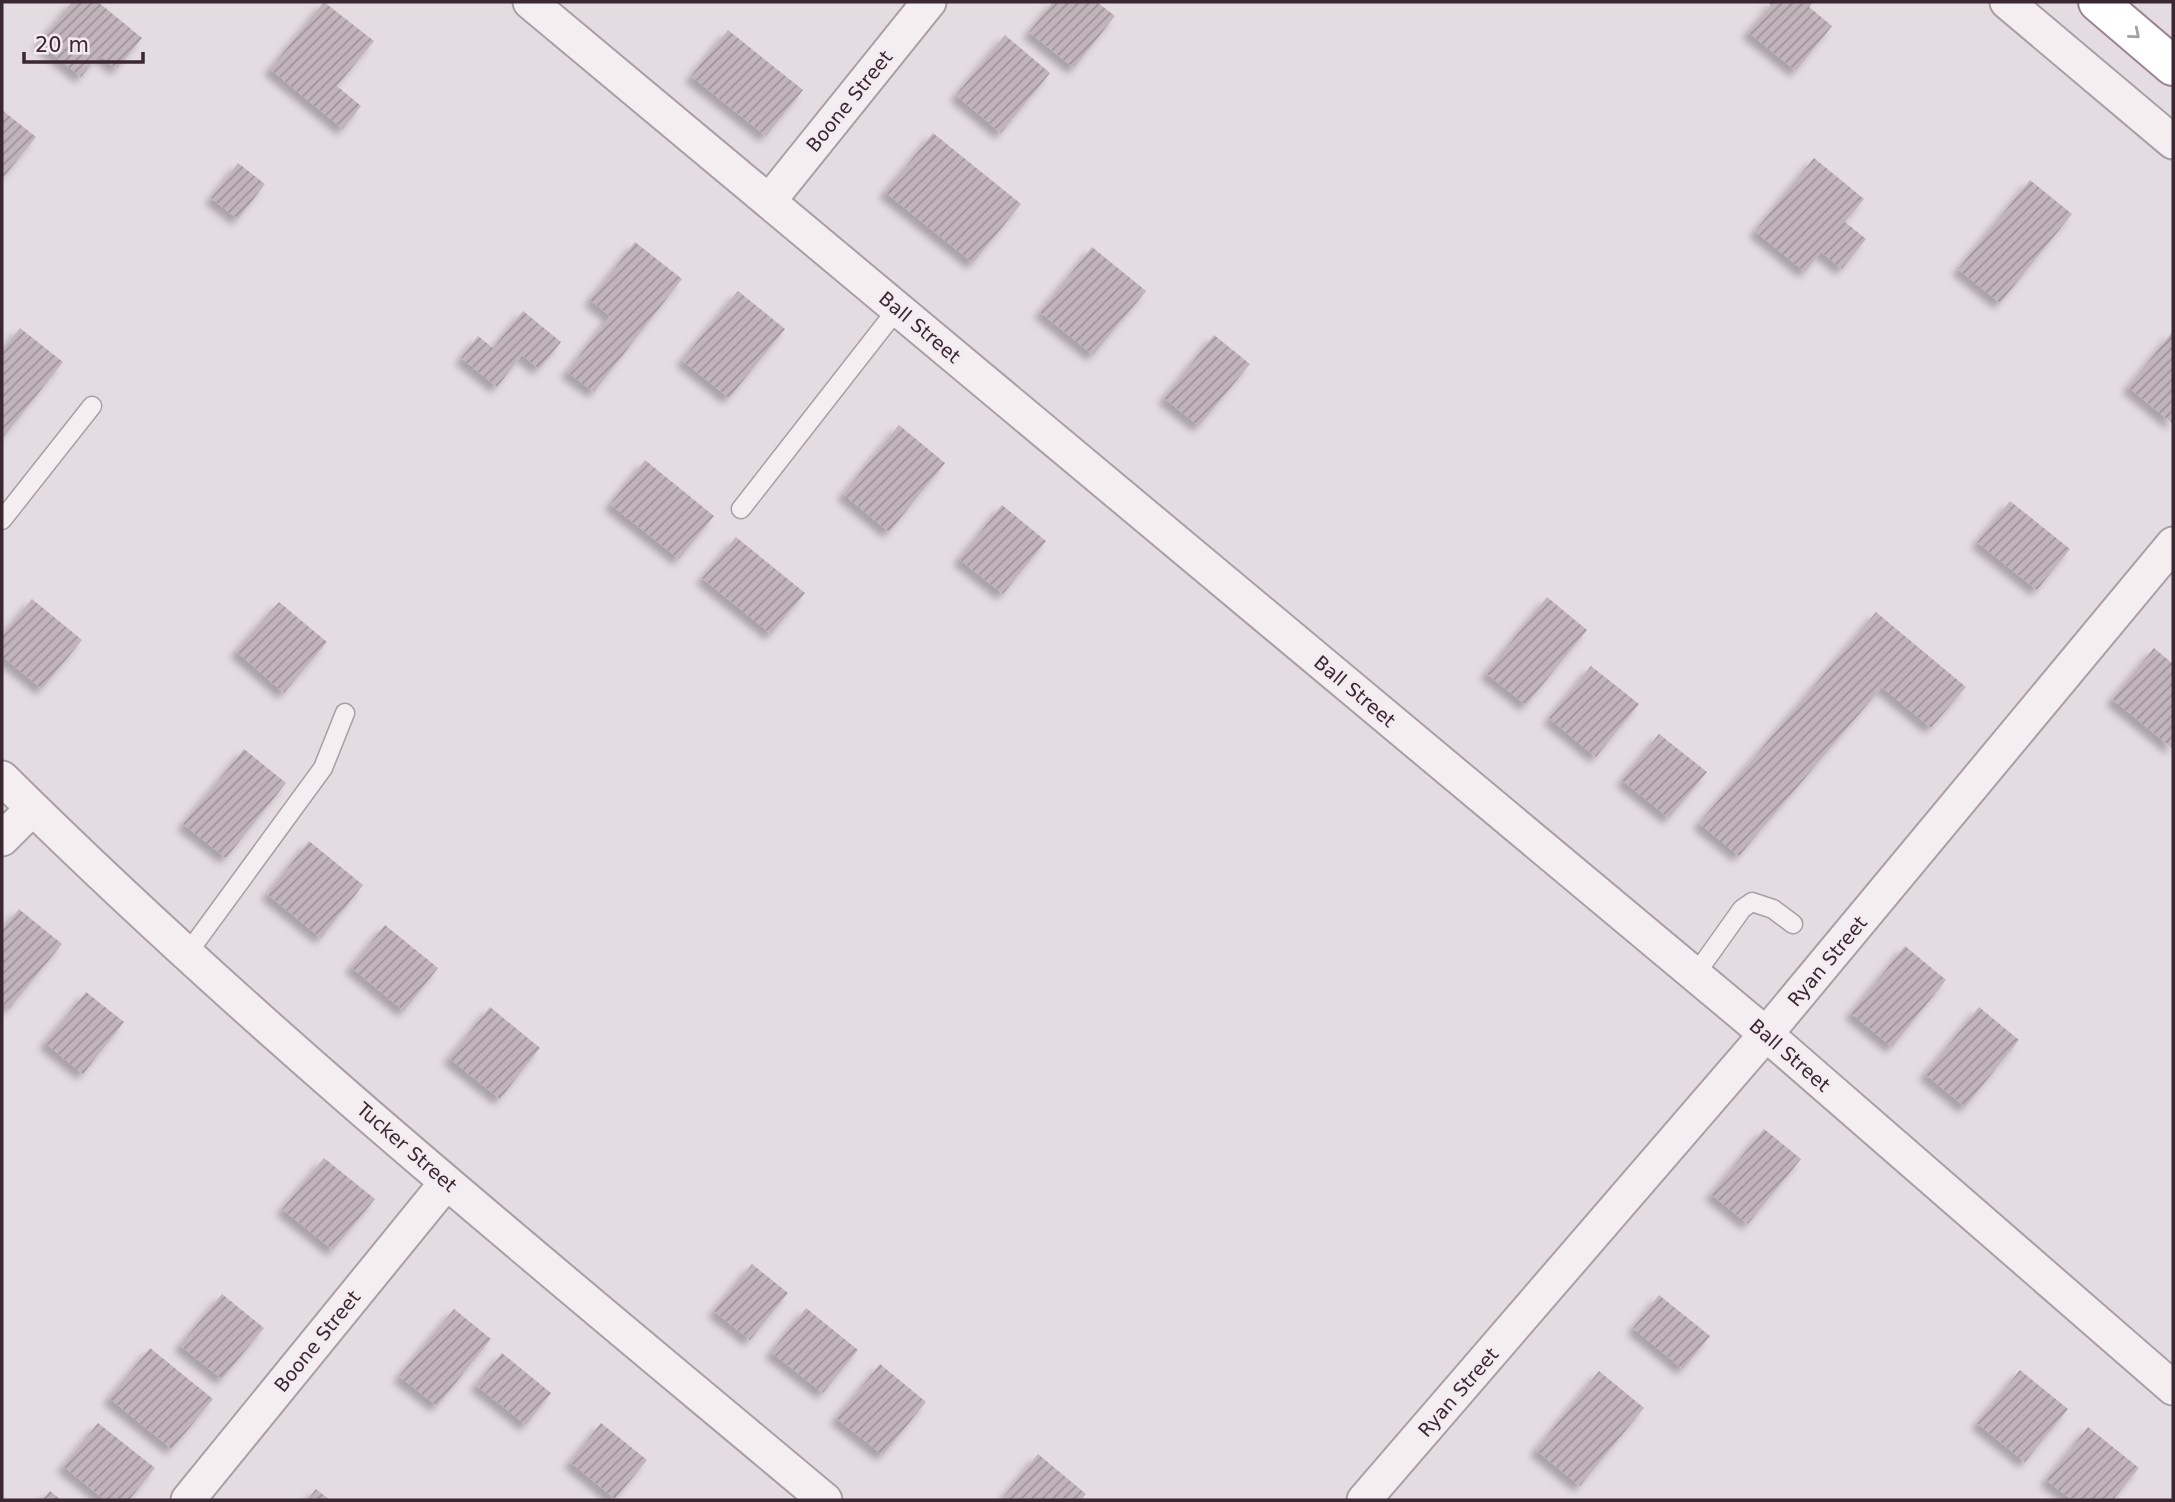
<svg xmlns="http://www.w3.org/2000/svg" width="2175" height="1502" viewBox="0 0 2175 1502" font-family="'DejaVu Sans',sans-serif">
<defs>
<pattern id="building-hatch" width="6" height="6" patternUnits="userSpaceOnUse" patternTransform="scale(1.75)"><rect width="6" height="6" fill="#c2b4bb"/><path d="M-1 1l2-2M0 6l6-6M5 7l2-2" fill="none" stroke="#9f9299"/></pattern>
<filter id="shadow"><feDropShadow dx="-6" dy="6" stdDeviation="3.5" flood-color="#0004"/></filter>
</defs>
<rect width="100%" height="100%" fill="#e5dce1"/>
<g fill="url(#building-hatch)" filter="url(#shadow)">
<polygon points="72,2 98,2 142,38 117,69 99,55 81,77 39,43"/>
<polygon points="324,2 374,41 337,86 361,106 343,129 270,69"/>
<polygon points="1053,2 1097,2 1115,16 1074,68 1029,32"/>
<polygon points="1767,2 1813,2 1809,7 1832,26 1796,71 1748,32 1771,5"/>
<polygon points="728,30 803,90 766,136 691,76"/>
<polygon points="1005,35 1050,73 1001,133 956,95"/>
<polygon points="2,110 36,137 2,179"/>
<polygon points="933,133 1021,204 973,263 885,192"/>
<polygon points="1814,158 1864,199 1845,222 1866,239 1842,269 1821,252 1805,272 1755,231"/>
<polygon points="238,163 265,184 238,219 211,198"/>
<polygon points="2030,180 2072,214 2000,303 1958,269"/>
<polygon points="635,242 682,279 594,392 567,372 610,316 590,300"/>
<polygon points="1092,247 1146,291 1093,355 1040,312"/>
<polygon points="738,291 785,329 729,398 682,360"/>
<polygon points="523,311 561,342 539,369 522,355 497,387 461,358 478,336 493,348"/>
<polygon points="20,328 63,362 2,439 2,351"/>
<polygon points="2173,331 2173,424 2128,387"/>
<polygon points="1214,335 1250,364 1199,426 1164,398"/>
<polygon points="899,425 945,463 889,532 843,494"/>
<polygon points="645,460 714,516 679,559 610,504"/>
<polygon points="2010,501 2070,549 2037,590 1977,542"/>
<polygon points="1002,505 1046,541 1003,594 959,559"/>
<polygon points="736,537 805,593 771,634 702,578"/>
<polygon points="1547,597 1587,630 1526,705 1486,673"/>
<polygon points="32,599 82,640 42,689 2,656 2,636"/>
<polygon points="279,602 327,642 284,693 236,651"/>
<polygon points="1876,612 1966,687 1931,728 1882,687 1739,856 1699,823"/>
<polygon points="2154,648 2173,664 2173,749 2112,699"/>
<polygon points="1591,666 1639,704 1596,757 1549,718"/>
<polygon points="1659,734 1707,772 1669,818 1622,780"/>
<polygon points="244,749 286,783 226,858 183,824"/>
<polygon points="309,841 363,885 321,938 267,894"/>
<polygon points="19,909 62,944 9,1009 2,1002 2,930"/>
<polygon points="385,925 438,968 404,1011 351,967"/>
<polygon points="1905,946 1946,980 1892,1047 1851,1013"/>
<polygon points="86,992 124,1022 83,1074 45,1043"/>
<polygon points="490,1007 540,1048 500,1099 449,1058"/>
<polygon points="1979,1007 2019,1040 1965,1107 1925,1074"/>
<polygon points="1764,1129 1801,1159 1748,1224 1711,1194"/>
<polygon points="324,1158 375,1199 333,1250 282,1209"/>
<polygon points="752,1264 788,1293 750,1340 714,1311"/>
<polygon points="222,1294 264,1328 222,1379 180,1345"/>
<polygon points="1659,1295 1710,1336 1683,1369 1633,1328"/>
<polygon points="806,1308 858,1350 823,1393 771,1352"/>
<polygon points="454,1309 491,1339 437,1406 399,1376"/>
<polygon points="150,1348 213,1399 172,1449 109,1398"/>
<polygon points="502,1353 551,1393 526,1425 476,1385"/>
<polygon points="880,1364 926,1402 883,1455 836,1418"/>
<polygon points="2020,1370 2068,1409 2025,1462 1977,1423"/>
<polygon points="1599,1371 1644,1408 1580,1486 1536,1450"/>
<polygon points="98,1423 155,1468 129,1500 105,1500 63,1466"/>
<polygon points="601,1423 647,1460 615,1499 570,1462"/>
<polygon points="2088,1427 2139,1468 2113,1500 2072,1500 2046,1480"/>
<polygon points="1038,1454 1086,1494 1081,1500 1001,1500"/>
<polygon points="316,1489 330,1500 307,1500"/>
<polygon points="50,1491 61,1500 42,1500"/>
</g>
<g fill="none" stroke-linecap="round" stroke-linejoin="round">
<g stroke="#ab9ea5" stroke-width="21">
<g id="service">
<polyline points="741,509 898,308"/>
<polyline points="2,520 92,406"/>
<polyline points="187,954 323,768 345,713"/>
<polyline points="1695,975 1742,909 1752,902 1773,909 1793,924"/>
</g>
</g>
<g stroke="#ab9ea5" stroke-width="37">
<g id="minor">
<polyline points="530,2 1766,1034 2173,1388"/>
<polyline points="2007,2 2173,142"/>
<polyline points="769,201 929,2"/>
<path d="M 2,778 C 261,1035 546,1266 825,1500"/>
<polyline points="2,839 32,809"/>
<polyline points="188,1500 446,1183"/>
<polyline points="1364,1500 1766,1034 2173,544"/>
</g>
</g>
<g stroke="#9b8490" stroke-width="42">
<polyline id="motorway" points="2098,2 2173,66"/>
</g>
<use href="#service" stroke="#f4eef1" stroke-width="18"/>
<use href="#minor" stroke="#f4eef1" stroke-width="33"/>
<use href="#motorway" stroke="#fff" stroke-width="38"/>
</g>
<defs><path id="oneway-chevron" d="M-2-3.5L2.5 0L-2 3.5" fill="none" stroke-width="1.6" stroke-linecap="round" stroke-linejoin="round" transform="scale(1.75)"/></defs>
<use stroke="#a79ea2" href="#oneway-chevron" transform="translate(2135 34) rotate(40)"/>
<g text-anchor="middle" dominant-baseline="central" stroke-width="5" stroke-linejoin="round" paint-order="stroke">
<g font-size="19" fill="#3b2731" stroke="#f3ebf0">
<text transform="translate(849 101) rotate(-51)">Boone Street</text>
<text transform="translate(920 327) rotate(40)">Ball Street</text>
<text transform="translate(1355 691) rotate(40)">Ball Street</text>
<text transform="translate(1827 961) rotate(-50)">Ryan Street</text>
<text transform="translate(1790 1055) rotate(41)">Ball Street</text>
<text transform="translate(407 1147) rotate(41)">Tucker Street</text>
<text transform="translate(317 1341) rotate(-51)">Boone Street</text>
<text transform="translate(1458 1392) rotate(-49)">Ryan Street</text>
</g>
</g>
<rect width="2175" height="1502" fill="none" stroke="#3b2731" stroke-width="7"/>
<path d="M24 52v10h119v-10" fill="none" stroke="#3b2731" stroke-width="3.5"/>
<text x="35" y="52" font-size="21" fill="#3b2731" stroke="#f3ebf0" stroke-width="5" paint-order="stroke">20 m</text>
</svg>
